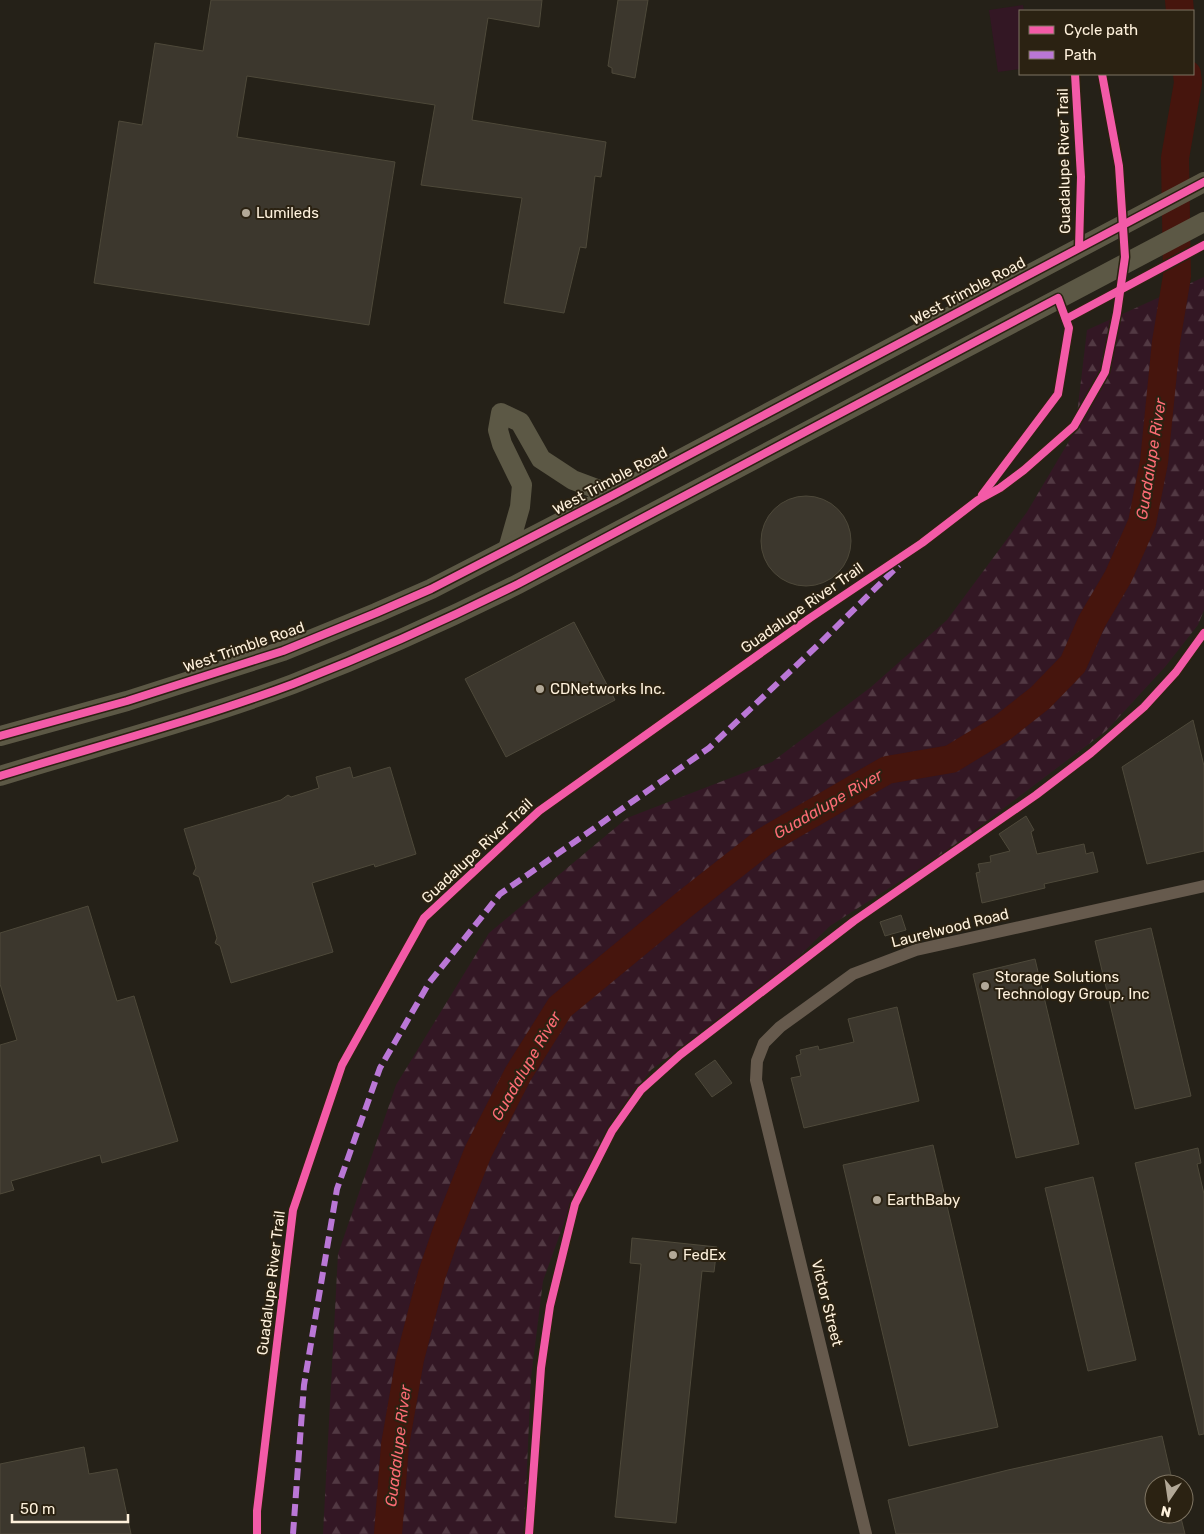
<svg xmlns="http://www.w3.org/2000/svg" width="1204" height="1534" viewBox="0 0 1204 1534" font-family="Rubik,sans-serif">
<defs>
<pattern id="forest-firs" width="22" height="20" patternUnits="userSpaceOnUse" patternTransform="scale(1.25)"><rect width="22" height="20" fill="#331724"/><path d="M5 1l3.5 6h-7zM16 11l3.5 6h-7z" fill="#523943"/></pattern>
</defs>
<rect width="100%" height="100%" fill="#252118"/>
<polygon fill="#331724" points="1023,5 1024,11 1020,11 1020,69 998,72 989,10"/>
<polygon fill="url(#forest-firs)" points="1204,277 1204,610 1198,625 1165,667 1106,731 947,851 830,926 786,969 651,1070 607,1129 572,1201 543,1281 531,1378 524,1534 323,1534 338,1254 396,1085 489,933 627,818 772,762 871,687 947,620 1027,512 1075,431 1087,330"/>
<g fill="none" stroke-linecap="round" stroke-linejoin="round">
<g stroke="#46150d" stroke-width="28">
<polyline points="1179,0 1180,11"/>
<polyline points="388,1534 395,1445 410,1359 432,1274 446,1233 478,1152 518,1074 560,1007 686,903 765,841 887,770 951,759 1002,728 1040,698 1073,664 1092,621 1118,577 1142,523 1154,462 1166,342 1177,276 1175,158 1188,83 1187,74"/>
</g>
</g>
<g fill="#3c372d" stroke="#4e493a">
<polygon points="211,0 542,0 539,27 488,18 472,120 606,142 601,177 595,176 586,248 580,247 564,313 504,303 522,198 421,185 435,105 247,76 237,137 395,162 369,325 94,283 119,121 142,125 155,43 203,51"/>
<polygon points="618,0 648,0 635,78 612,73 612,68 608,66"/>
<circle cx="806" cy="541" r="45"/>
<polygon points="574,622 615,700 506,757 465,679"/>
<polygon points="1193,720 1204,766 1204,851 1147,864 1122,767"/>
<polygon points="350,767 353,778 390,767 416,854 375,867 374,864 312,883 333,952 231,983 220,946 215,943 217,938 199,877 193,874 196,868 184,829 281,800 288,795 291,797 319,788 316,777"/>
<polygon points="1026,816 1034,830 1031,832 1037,854 1084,844 1086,854 1093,852 1098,872 1044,884 1045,888 982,903 976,873 980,872 978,864 991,862 990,856 1010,851 999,834"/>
<polygon points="88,906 117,1001 134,996 178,1141 102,1163 100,1155 11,1181 14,1190 0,1194 0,1045 17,1040 0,984 0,933"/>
<polygon points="901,915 906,930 885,936 880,922"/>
<polygon points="1151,928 1191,1096 1135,1109 1095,941"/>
<polygon points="1035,959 1079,1144 1016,1158 973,974"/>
<polygon points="897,1007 919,1101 804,1128 791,1078 801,1076 796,1056 801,1054 800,1050 818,1046 819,1050 854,1042 848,1019"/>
<polygon points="715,1060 732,1083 712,1097 695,1074"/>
<polygon points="933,1145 998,1427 909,1446 843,1165"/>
<polygon points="1198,1148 1201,1163 1197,1164 1204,1194 1204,1434 1199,1435 1135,1163"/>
<polygon points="1093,1177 1136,1360 1088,1371 1045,1188"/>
<polygon points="632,1238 717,1247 714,1272 702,1271 676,1523 615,1517 641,1264 630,1263"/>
<polygon points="1162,1436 1173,1484 1154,1484 1154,1514 1180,1514 1185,1534 896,1534 888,1500 1008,1470"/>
<polygon points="84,1447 89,1474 117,1469 131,1534 0,1534 0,1464"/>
</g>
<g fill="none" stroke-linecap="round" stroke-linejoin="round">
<polyline stroke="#665a4d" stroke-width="12" points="866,1534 756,1080 757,1061 764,1043 780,1027 853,974 916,950 1204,886"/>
<g stroke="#5c5845" stroke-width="20">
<polyline points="508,549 520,507 522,485 502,444 498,430 501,413 520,422 541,459 573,480 613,495"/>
<polyline points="0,736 127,701 283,651 376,613 431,589 613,495 1204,182"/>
<path d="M 0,776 C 97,746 197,720 293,684 C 370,654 444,621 518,584 L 1204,222"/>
</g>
<polyline stroke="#ba77d6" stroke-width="6" stroke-dasharray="12 6" stroke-linecap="butt" points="293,1534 304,1385 337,1189 380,1068 429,983 500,894 709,748 818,645 899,565"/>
<g stroke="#2b2212" stroke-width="11">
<g id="cycleway">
<polyline points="1075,74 1081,177 1079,247"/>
<polyline points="1066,319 1204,245"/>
<polyline points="0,736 127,701 283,651 376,613 431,589 613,495 1204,182"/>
<path d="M 0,776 C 97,746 197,720 293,684 C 370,654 444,621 518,584 L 1058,298 L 1069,328 L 1058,394 L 982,495"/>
<polyline points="257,1534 257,1511 293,1210 342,1065 424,918 539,811 810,618 922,543 978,500 1000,488 1024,470 1074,426 1105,372 1117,313 1125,257 1119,166 1102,74"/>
<polyline points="529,1534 541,1368 550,1306 575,1204 612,1131 641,1090 680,1055 854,921 1036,795 1091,753 1144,707 1176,672 1204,633"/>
</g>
</g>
<use href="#cycleway" stroke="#f35aa7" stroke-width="8"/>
</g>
<g fill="#b2a897" stroke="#2b2212" stroke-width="2">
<circle cx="246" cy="213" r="5"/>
<circle cx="540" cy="689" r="5"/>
<circle cx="985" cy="986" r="5"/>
<circle cx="877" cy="1200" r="5"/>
<circle cx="673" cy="1255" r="5"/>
</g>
<g text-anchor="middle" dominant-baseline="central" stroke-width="4" stroke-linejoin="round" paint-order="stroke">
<g font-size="15" fill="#fef1dc" stroke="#2b2212">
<text transform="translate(1064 161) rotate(-91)">Guadalupe River Trail</text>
<text transform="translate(968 291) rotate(-28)">West Trimble Road</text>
<text transform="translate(610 481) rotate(-28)">West Trimble Road</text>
<text transform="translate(802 608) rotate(-35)">Guadalupe River Trail</text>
<text transform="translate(244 647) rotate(-19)">West Trimble Road</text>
<text transform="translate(477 851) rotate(-43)">Guadalupe River Trail</text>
<text transform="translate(950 928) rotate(-14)">Laurelwood Road</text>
<text transform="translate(271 1283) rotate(-83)">Guadalupe River Trail</text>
<text transform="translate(827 1303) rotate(76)">Victor Street</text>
</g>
<g font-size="15" fill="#fef1dc" stroke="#2b2212" text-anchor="start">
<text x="256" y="213">Lumileds</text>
<text x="550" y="689">CDNetworks Inc.</text>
<text x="995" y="977">Storage Solutions<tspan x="995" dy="17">Technology Group, Inc</tspan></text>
<text x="887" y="1200">EarthBaby</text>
<text x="683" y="1255">FedEx</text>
</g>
<g font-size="16" font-style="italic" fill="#fc6c74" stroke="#2b2212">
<text transform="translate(1151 459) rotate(-81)">Guadalupe River</text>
<text transform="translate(828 804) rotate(-30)">Guadalupe River</text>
<text transform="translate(526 1066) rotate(-60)">Guadalupe River</text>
<text transform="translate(398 1446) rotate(-83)">Guadalupe River</text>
</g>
</g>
<rect x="1019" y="10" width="175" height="65" fill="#2b2212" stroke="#7f7563"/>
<rect x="1029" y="26" width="25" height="8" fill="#f35aa7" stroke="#7f7563"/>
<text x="1064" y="35" font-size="15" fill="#fef1dc">Cycle path</text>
<rect x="1029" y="51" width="25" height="8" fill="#ba77d6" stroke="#7f7563"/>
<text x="1064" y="60" font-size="15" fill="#fef1dc">Path</text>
<g transform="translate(1169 1499) rotate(193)"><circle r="24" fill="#2b2212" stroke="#7f7563"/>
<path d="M0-4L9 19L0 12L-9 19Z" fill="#b2a897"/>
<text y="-8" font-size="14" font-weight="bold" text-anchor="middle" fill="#fef1dc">N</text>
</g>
<path d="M12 1514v8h116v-8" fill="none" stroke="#fef1dc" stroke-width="2.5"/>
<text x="20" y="1514" font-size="15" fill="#fef1dc" stroke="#2b2212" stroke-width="4" paint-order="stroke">50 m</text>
</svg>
